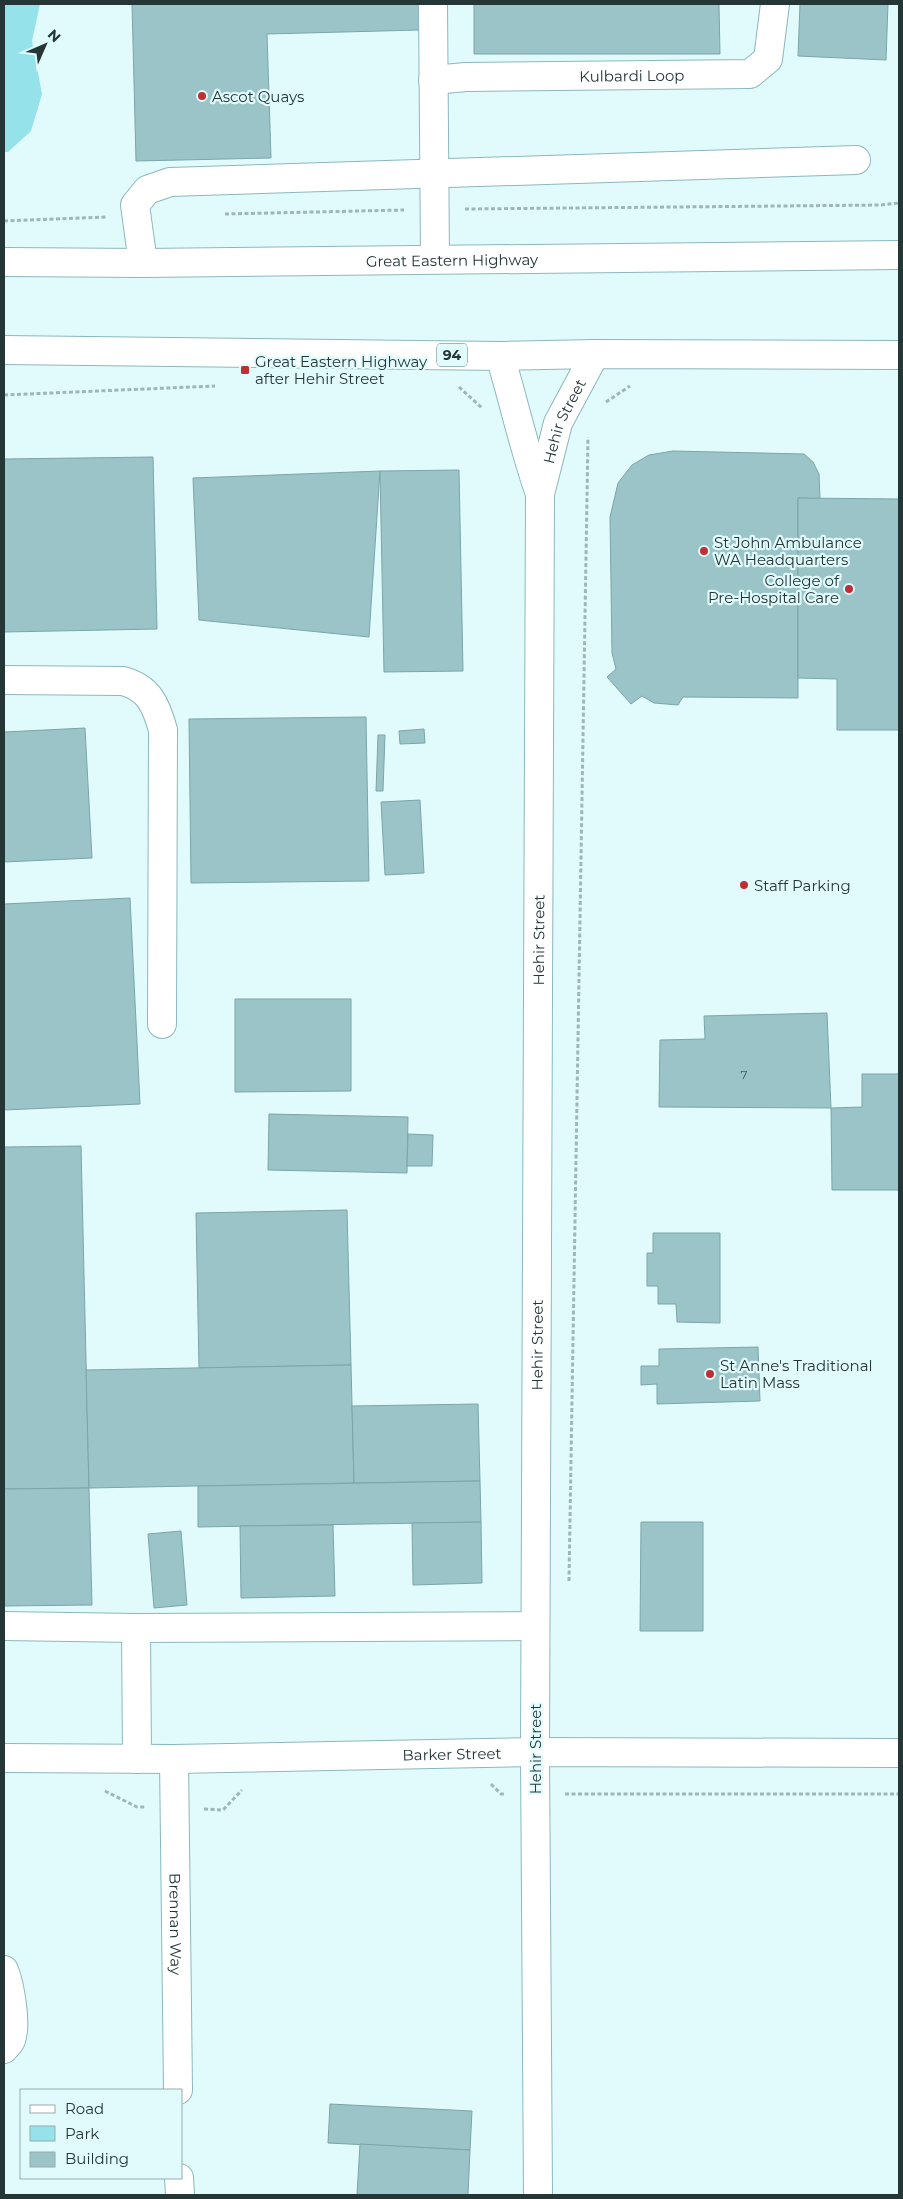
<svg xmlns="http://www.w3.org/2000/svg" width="903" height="2199" viewBox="0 0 903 2199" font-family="Montserrat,sans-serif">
<rect width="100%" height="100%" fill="#e1fbfd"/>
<polygon fill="#95e2ea" points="4,4 40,4 32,41 42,94 31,131 8,152 4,152"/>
<g fill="#9ac4c8" stroke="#7ca5a9">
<polygon points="132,4 419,4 419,30 267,34 271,158 136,161"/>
<polygon points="474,4 719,4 720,54 474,54"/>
<polygon points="800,4 888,4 886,60 798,56"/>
<polygon points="673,451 804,454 813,462 819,474 820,499 798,498 798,698 683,697 678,705 654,703 642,696 631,704 607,677 616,669 612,653 610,517 618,483 632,465 649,455"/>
<polygon points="153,457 157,629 4,632 4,459"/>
<polygon points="459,470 463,671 384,672 380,471"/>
<polygon points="380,471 369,637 199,620 193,478"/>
<polygon points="798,498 899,499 899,730 837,730 837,679 798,678"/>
<polygon points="366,717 369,881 191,883 189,719"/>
<polygon points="85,728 92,858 4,862 4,732"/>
<polygon points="424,729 425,743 400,744 399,731"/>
<polygon points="378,735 385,735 383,791 376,791"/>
<polygon points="420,800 424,873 385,875 381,802"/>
<polygon points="130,898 140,1104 4,1110 4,904"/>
<polygon points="235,999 351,999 351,1091 235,1092"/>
<polygon points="827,1013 831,1108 659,1107 660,1040 705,1039 704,1016"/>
<polygon points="862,1074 899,1074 899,1190 832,1190 831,1108 862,1107"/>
<polygon points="269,1114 408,1117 407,1173 268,1170"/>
<polygon points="408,1134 433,1135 432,1166 407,1166"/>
<polygon points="81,1146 89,1488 4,1489 4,1147"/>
<polygon points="347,1210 351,1365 199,1368 196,1213"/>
<polygon points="653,1233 720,1233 720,1323 677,1322 676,1304 658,1304 658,1286 647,1286 647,1253 653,1253"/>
<polygon points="758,1347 760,1401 657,1404 657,1384 641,1385 641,1366 659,1366 659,1349"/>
<polygon points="351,1365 354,1483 89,1488 86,1370"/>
<polygon points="478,1404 480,1481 354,1483 352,1406"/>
<polygon points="480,1481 481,1522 198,1527 198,1486"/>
<polygon points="89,1488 92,1605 4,1606 4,1489"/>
<polygon points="481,1522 482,1583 413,1585 412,1523"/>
<polygon points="641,1522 703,1522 703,1631 640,1631"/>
<polygon points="333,1525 335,1596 241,1598 240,1526"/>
<polygon points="181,1531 187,1605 154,1608 148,1534"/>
<polygon points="330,2104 472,2111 470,2150 328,2143"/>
<polygon points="360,2144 470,2150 468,2195 357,2195"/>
</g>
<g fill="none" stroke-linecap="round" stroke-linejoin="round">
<g stroke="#8db7bb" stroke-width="30">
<g id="minor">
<polyline points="433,4 435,259"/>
<path id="s1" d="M 433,80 L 466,77 L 750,74 L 768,59 L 775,4"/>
<polyline points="143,263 135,205 147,190 170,182 856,160"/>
<path d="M 500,356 C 514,402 524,449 540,494"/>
<path d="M 4,680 L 123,681 C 149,688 156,705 163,730 L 162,1024"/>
<polyline points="4,1626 136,1628"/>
<path id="s2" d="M 4,1758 L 174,1759 L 535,1752 L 899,1753"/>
<polyline points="137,1759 136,1628 535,1626"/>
<path id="s3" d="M 174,1759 L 178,2090"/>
<path d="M 4,1970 C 10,1985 17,2025 11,2040 C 10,2043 6,2046 4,2049"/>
<polyline points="179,2178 180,2195"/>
<path id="s4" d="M 538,2195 L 535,1752 L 540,494 L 558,423 L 595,354"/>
</g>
</g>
<g stroke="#8db7bb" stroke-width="30">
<g id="highway">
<path id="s5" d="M 4,262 L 143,263 L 899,255"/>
<polyline points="4,350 500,356 595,354 899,355"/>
</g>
</g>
<g stroke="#9fb6b7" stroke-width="3" stroke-dasharray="4 2.5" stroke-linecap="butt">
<polyline points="465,209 881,205 899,203"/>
<polyline points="225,214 404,210"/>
<polyline points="4,221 106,217"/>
<polyline points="459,387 482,408"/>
<polyline points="4,395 215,386"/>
<polyline points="606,402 630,386"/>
<polyline points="569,1581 588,437"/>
<polyline points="491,1784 501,1794 506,1794"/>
<polyline points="105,1791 137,1807 145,1807"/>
<polyline points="565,1794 899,1794"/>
<polyline points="204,1809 223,1810 242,1790"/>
</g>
<use href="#minor" stroke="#fff" stroke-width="28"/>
<use href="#highway" stroke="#fff" stroke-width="28"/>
</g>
<g fill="#bf2f34" stroke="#e1fbfd" stroke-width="2">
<circle cx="202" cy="96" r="5"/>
<rect x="240" y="365" width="10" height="10" rx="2.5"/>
<circle cx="704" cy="551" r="5"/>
<circle cx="849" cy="589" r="5"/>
<circle cx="744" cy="885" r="5"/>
<circle cx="710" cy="1374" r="5"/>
</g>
<g text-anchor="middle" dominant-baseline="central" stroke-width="4.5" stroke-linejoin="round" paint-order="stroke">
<g font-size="12" fill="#425a5b">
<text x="744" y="1074">7</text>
</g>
<rect fill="#e1fbfd" stroke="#5d7172" stroke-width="1" x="437" y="343.5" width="30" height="23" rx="4"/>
<g font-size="14" font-weight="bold" fill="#253637">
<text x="452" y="355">94</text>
</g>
<g font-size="15" fill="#253637" stroke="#e1fbfd">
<text stroke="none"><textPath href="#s1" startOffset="199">Kulbardi Loop</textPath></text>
<text stroke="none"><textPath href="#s5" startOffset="448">Great Eastern Highway</textPath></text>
<text stroke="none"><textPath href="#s4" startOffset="1778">Hehir Street</textPath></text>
<text stroke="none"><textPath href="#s4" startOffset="1255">Hehir Street</textPath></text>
<text stroke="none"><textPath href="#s4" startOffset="850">Hehir Street</textPath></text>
<text transform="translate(535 1749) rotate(-90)">Hehir Street</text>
<text stroke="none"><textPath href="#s2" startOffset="448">Barker Street</textPath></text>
<text stroke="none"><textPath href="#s3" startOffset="165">Brennan Way</textPath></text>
</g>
<g font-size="15" fill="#253637" stroke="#e1fbfd" text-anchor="start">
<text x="212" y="96">Ascot Quays</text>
<text x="255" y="361">Great Eastern Highway<tspan x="255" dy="17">after Hehir Street</tspan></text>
<text x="714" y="542">St John Ambulance<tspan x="714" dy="17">WA Headquarters</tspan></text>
<text x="839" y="580" text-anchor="end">College of<tspan x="839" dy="17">Pre-Hospital Care</tspan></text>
<text x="754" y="885">Staff Parking</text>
<text x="720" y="1365">St Anne's Traditional<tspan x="720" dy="17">Latin Mass</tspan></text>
</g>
</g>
<rect width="903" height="2199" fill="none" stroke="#253637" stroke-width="10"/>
<rect x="20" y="2089" width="162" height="90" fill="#e1fbfd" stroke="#96acae"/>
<rect x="30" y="2105" width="25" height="8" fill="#ffffff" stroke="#96acae"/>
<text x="65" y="2114" font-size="15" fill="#253637">Road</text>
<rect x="30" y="2126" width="25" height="15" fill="#95e2ea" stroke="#96acae"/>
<text x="65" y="2139" font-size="15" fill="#253637">Park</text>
<rect x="30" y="2152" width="25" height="15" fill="#9ac4c8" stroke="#96acae"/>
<text x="65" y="2164" font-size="15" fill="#253637">Building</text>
<g transform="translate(45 45) rotate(45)" stroke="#e1fbfd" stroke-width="4" paint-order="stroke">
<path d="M0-4L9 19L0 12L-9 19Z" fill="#253637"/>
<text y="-8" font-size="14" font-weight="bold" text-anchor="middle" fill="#253637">N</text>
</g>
</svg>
